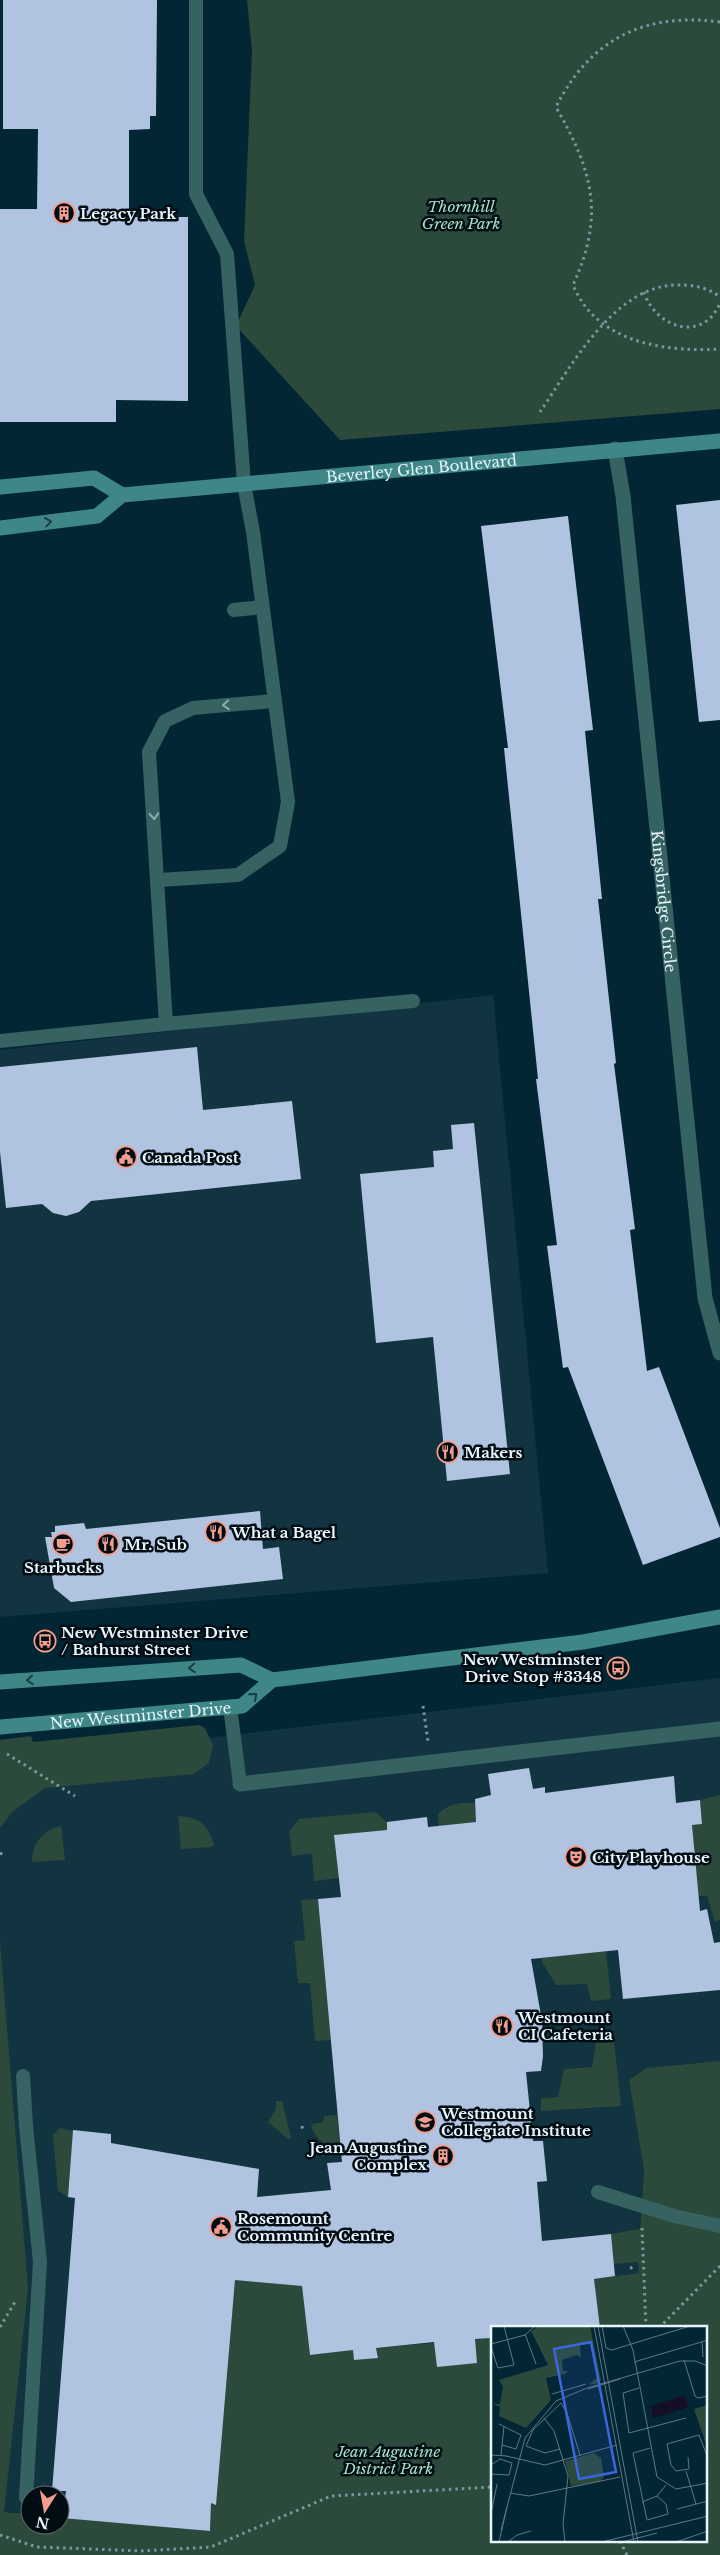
<svg xmlns="http://www.w3.org/2000/svg" width="720" height="2555" viewBox="0 0 720 2555" font-family="'Libre Baskerville',serif">
<rect width="100%" height="100%" fill="#022633"/>
<g fill="#123441">
<polygon points="493,995 548,1573 0,1617 0,1050"/>
<polygon points="720,1678 720,2061 646,2068 629,2080 644,2171 639,2237 642,2327 492,2328 492,2362 225,2533 60,2516 60,2495 30,2495 30,2514 0,2511 0,1762"/>
</g>
<g fill="#2b4a3b">
<polygon points="247,0 720,0 720,409 340,440 236,326 255,285 244,241 252,51"/>
<polygon points="199,1725 205,1728 213,1745 209,1763 194,1774 45,1788 13,1811 0,1828 0,1740 31,1736 33,1742"/>
<polygon points="720,1795 720,1920 715,1922 707,1896 698,1896 692,1825 702,1824 700,1800"/>
<path d="M 462,1803 L 475,1803 L 477,1822 L 439,1826 L 438,1814 C 445,1807 453,1804 462,1803 Z"/>
<polygon points="375,1812 387,1822 387,1830 335,1835 339,1878 314,1881 312,1854 292,1856 289,1831 299,1819"/>
<path d="M 178,1816 C 201,1818 206,1823 214,1844 L 212,1847 L 181,1849 Z"/>
<path d="M 61,1826 L 65,1860 L 32,1862 C 32,1843 43,1830 61,1826 Z"/>
<polygon points="318,1899 331,2040 315,2041 310,1983 298,1983 294,1941 305,1940 301,1900"/>
<polygon points="0,1942 28,2288 4,2512 30,2514 30,2525 60,2525 60,2516 210,2531 211,2503 216,2504 235,2280 302,2286 310,2355 353,2350 354,2360 378,2357 376,2348 492,2338 492,2541 706,2541 706,2328 599,2327 594,2279 639,2273 638,2262 614,2264 611,2234 640,2229 644,2171 629,2080 646,2068 720,2061 720,2555 0,2555"/>
<polygon points="606,1951 611,1999 591,2001 587,1984 556,1985 540,1958"/>
<polygon points="614,2042 621,2106 541,2111 541,2098 558,2097 564,2069 592,2067 596,2043"/>
<polygon points="276,2101 282,2101 291,2138 288,2139 268,2122 276,2109"/>
<path d="M 337,2115 L 341,2151 C 328,2147 313,2139 311,2124 L 323,2122 L 324,2116 Z"/>
<polygon points="60,2128 73,2131 68,2197 58,2191 53,2135"/>
</g>
<g fill="#b0c3e0">
<polygon points="3,0 157,0 156,116 150,116 150,129 129,130 129,217 188,217 188,401 116,400 116,422 0,422 0,209 37,209 38,129 3,129"/>
<polygon points="720,500 720,720 699,722 676,505"/>
<polygon points="568,516 593,730 585,731 602,899 598,899 616,1063 614,1064 635,1229 630,1230 647,1371 659,1367 720,1528 720,1537 643,1565 568,1367 563,1368 547,1246 557,1245 536,1079 538,1079 504,748 508,748 481,526"/>
<polygon points="197,1047 203,1110 292,1101 301,1179 91,1201 79,1212 66,1216 53,1213 42,1204 6,1208 0,1152 0,1067"/>
<polygon points="474,1123 510,1474 447,1481 433,1337 376,1343 360,1174 434,1167 433,1151 453,1149 451,1125"/>
<polygon points="260,1511 263,1549 279,1547 283,1579 71,1602 54,1588 45,1537 52,1537 51,1532 55,1532 55,1526 84,1523 86,1529"/>
<polygon points="529,1768 533,1789 545,1787 545,1793 674,1776 676,1803 700,1800 702,1824 692,1825 700,1911 707,1909 714,1943 720,1942 720,1990 623,1999 618,1950 531,1959 542,2021 543,2056 541,2071 526,2072 533,2141 543,2141 547,2181 537,2182 542,2241 611,2234 615,2276 594,2279 600,2328 492,2328 492,2338 475,2339 477,2363 437,2367 434,2342 376,2348 378,2358 354,2360 353,2350 310,2355 302,2286 235,2280 216,2505 211,2503 210,2531 62,2518 66,2491 52,2491 75,2198 68,2197 73,2130 111,2134 111,2143 259,2169 257,2197 331,2190 327,2163 342,2162 318,1899 341,1897 334,1835 387,1830 387,1822 427,1817 428,1827 476,1822 475,1799 491,1795 488,1774"/>
</g>
<g fill="none" stroke-linecap="round" stroke-linejoin="round">
<g stroke="#7d969f" stroke-width="3" stroke-dasharray="2.5 4" stroke-linecap="butt">
<path d="M 720,22 C 645,12 590,39 556,107 C 593,172 605,215 573,285 C 597,343 664,352 720,349"/>
<path d="M 644,292 C 651,316 681,337 705,322 C 712,318 716,311 720,304"/>
<path d="M 540,412 C 572,365 616,282 681,285 C 694,285 709,288 720,297"/>
<polyline points="423,1706 428,1742"/>
<polyline points="7,1754 75,1796"/>
<polyline points="0,1853 4,1855"/>
<polyline points="302,2126 303,2131"/>
<polyline points="642,2228 646,2328"/>
<polyline points="630,2268 635,2267"/>
<polyline points="0,2327 15,2302"/>
<polyline points="659,2328 720,2266"/>
<polyline points="0,2535 37,2547 141,2551 211,2547 331,2496 492,2487"/>
<polyline points="620,2541 627,2555"/>
</g>
<g stroke="#376262" stroke-width="14">
<polyline points="234,610 262,607"/>
<polyline points="159,880 238,875 280,846 288,802 253,532 244,484 227,254 196,194 196,0"/>
<polyline points="166,1024 413,1001"/>
<polyline points="0,1041 166,1024 149,752 165,721 193,708 274,701"/>
<polyline points="230,1707 240,1784"/>
<polyline points="23,2076 26,2126 40,2262 26,2498"/>
<polyline points="598,2192 674,2216 720,2226"/>
</g>
<g stroke="#376262" stroke-width="15">
<path id="s1" d="M 615,449 L 623,496 L 705,1298 L 720,1353"/>
<polyline points="240,1784 720,1729"/>
</g>
<g stroke="#3e8786" stroke-width="15">
<polyline points="0,487 94,478 122,495"/>
<path id="s2" d="M 0,528 L 97,516 L 122,495 L 720,441"/>
<polyline points="0,1682 241,1665 272,1680"/>
<path id="s3" d="M 0,1727 L 242,1706 L 272,1680 L 583,1642 L 720,1617"/>
</g>
</g>
<defs><path id="oneway-chevron" d="M-2-3.5L2.5 0L-2 3.5" fill="none" stroke-width="1.6" stroke-linecap="round" stroke-linejoin="round" transform="scale(1.25)"/></defs>
<g stroke="#1a3e41">
<use href="#oneway-chevron" transform="translate(48 522) rotate(-7)"/>
<use href="#oneway-chevron" transform="translate(192 1668) rotate(176)"/>
<use href="#oneway-chevron" transform="translate(30 1680) rotate(176)"/>
<use href="#oneway-chevron" transform="translate(254 1696) rotate(-41)"/>
</g>
<g stroke="#8facb0">
<use href="#oneway-chevron" transform="translate(226 705) rotate(175)"/>
<use href="#oneway-chevron" transform="translate(154 816) rotate(86)"/>
</g>
<defs>
<g id="building-ring" transform="scale(1.125)"><circle r="9.5" fill="#020d13" stroke="#f49d8d" stroke-width="1.5"/><path d="M-4-6H4V6H1V3H-1V6H-4ZM-2.5-4.3h1.7v1.8h-1.7ZM.8-4.3h1.7v1.8H.8ZM-2.5-1h1.7V.8h-1.7ZM.8-1h1.7V.8H.8Z" fill="#f49d8d"/></g>
<g id="civic-ring" transform="scale(1.125)"><circle r="9.5" fill="#020d13" stroke="#f49d8d" stroke-width="1.5"/><path d="M-.6-6.5H3V-4.5H.6V-3L4-1V1h2V6H-6V1h2V-1L-.6-3ZM-1.2 2.5V6h2.4V2.5Z" fill="#f49d8d"/></g>
<g id="restaurant-ring" transform="scale(1.125)"><circle r="9.5" fill="#020d13" stroke="#f49d8d" stroke-width="1.5"/><path d="M-5-6h1v4h1v-4h1v4h1v-4h1v5L-1.5 .5V6h-2V.5L-5-1ZM5-6V6H3V1.5H1.5Q1.5-4 5-6Z" fill="#f49d8d"/></g>
<g id="cafe-ring" transform="scale(1.125)"><circle r="9.5" fill="#020d13" stroke="#f49d8d" stroke-width="1.5"/><path d="M-5.5-4.5H6V0H3Q3 3.5 0 3.5H-2.5Q-5.5 3.5-5.5 0ZM3-3.2v2h1.7v-2ZM-6 4.5H4V6H-6Z" fill="#f49d8d"/></g>
<g id="bus-ring" transform="scale(1.125)"><circle r="9.5" fill="#020d13" stroke="#f49d8d" stroke-width="1.5"/><path d="M-5-6H5V4H4V6H2V4H-2V6H-4V4H-5ZM-3.5-4V0h7V-4ZM-3.5 1.2v1.5H-2V1.2ZM2 1.2v1.5H3.5V1.2Z" fill="#f49d8d"/></g>
<g id="theatre-ring" transform="scale(1.125)"><circle r="9.5" fill="#020d13" stroke="#f49d8d" stroke-width="1.5"/><path d="M-5-5.5Q0-4 5-5.5V0Q5 5 0 6Q-5 5-5 0ZM-3.3-2.5H-1v1.5H-3.3ZM1-2.5H3.3v1.5H1ZM-2.8 1Q0 5.5 2.8 1Z" fill="#f49d8d"/></g>
<g id="school-ring" transform="scale(1.125)"><circle r="9.5" fill="#020d13" stroke="#f49d8d" stroke-width="1.5"/><path d="M0-5L7-2L0 1L-7-2ZM-4 1L0 2.5L4 1V4Q0 6-4 4Z" fill="#f49d8d"/></g>
</defs>
<g fill-rule="evenodd">
<use href="#building-ring" x="64" y="213"/>
<use href="#civic-ring" x="126" y="1157"/>
<use href="#restaurant-ring" x="448" y="1452"/>
<use href="#restaurant-ring" x="216" y="1532"/>
<use href="#cafe-ring" x="63" y="1544"/>
<use href="#restaurant-ring" x="108" y="1544"/>
<use href="#bus-ring" x="45" y="1641"/>
<use href="#bus-ring" x="618" y="1668"/>
<use href="#theatre-ring" x="576" y="1857"/>
<use href="#restaurant-ring" x="502" y="2026"/>
<use href="#school-ring" x="425" y="2122"/>
<use href="#building-ring" x="443" y="2156"/>
<use href="#civic-ring" x="221" y="2227"/>
</g>
<g text-anchor="middle" dominant-baseline="central" stroke-width="5" stroke-linejoin="round" paint-order="stroke">
<g font-size="15" font-style="italic" fill="#a5e3c4" stroke="#020d13">
<text x="461" y="206">Thornhill<tspan x="461" dy="17">Green Park</tspan></text>
<text x="388" y="2451">Jean Augustine<tspan x="388" dy="17">District Park</tspan></text>
</g>
<g font-size="15" font-weight="bold" fill="#e7f6fd" stroke="#020d13" text-anchor="start">
<text x="80" y="213">Legacy Park</text>
<text x="142" y="1157">Canada Post</text>
<text x="464" y="1452">Makers</text>
<text x="232" y="1532">What a Bagel</text>
<text x="124" y="1544">Mr. Sub</text>
<text x="63" y="1567" text-anchor="middle">Starbucks</text>
<text x="61" y="1632">New Westminster Drive<tspan x="61" dy="17">/ Bathurst Street</tspan></text>
<text x="602" y="1659" text-anchor="end">New Westminster<tspan x="602" dy="17">Drive Stop #3348</tspan></text>
<text x="592" y="1857">City Playhouse</text>
<text x="518" y="2017">Westmount<tspan x="518" dy="17">CI Cafeteria</tspan></text>
<text x="441" y="2113">Westmount<tspan x="441" dy="17">Collegiate Institute</tspan></text>
<text x="427" y="2147" text-anchor="end">Jean Augustine<tspan x="427" dy="17">Complex</tspan></text>
<text x="237" y="2218">Rosemount<tspan x="237" dy="17">Community Centre</tspan></text>
</g>
<g font-size="15" fill="#e7f6fd" stroke="#020d13">
<text stroke="none"><textPath href="#s2" startOffset="431">Beverley Glen Boulevard</textPath></text>
<text stroke="none"><textPath href="#s1" startOffset="455">Kingsbridge Circle</textPath></text>
<text stroke="none"><textPath href="#s3" startOffset="141">New Westminster Drive</textPath></text>
</g>
</g>
<g transform="translate(491 2326)">
<rect width="216" height="216" fill="#022633"/>
<path d="M 48,0 L 99,0 L 110,54 L 108,57 L 97,59 L 107,51 L 100,18 L 89,19 L 90,32 L 86,29 L 71,34 L 72,45 L 77,45 L 74,48 L 55,52 L 60,74 L 35,102 L 8,90 L 9,81 L 2,78 L 9,78 L 12,61 L 8,54 L 57,39 L 40,5 ZM 216,79 L 217,117 L 215,118 L 203,83 ZM 103,127 L 110,132 L 113,151 L 108,156 L 80,160 L 74,135 Z" fill="#2b4a3b"/>
<path d="M 193,69 L 198,81 L 162,92 L 160,81 L 154,82 Z" fill="#140e26"/>
<path fill="none" stroke="#5e7984" stroke-width="1" d="M 103,0 L 143,216M 107,0 L 147,216M 111,0 L 115,22 L 121,24 L 199,0M 132,0 L 142,24 L 166,151 L 185,163 L 217,157M 34,8 L 45,38M 211,16 L 212,31M 0,18 L 34,9 L 44,0M 0,21 L 7,42 L 23,39 L 13,0M 193,34 L 204,70 L 207,72 L 217,70M 143,36 L 217,14M 0,62 L 0,79M 148,62 L 132,67 L 138,107 L 195,92M 97,63 L 129,53M 61,68 L 95,58M 53,92 L 63,105 L 77,150 L 72,198 L 74,216M 8,98 L 30,109 L 25,123 L 11,119M 159,122 L 142,127 L 156,194 L 177,188 L 175,178 L 166,170M 69,123 L 54,127 L 35,120 L 42,104 L 70,77 L 76,87 L 89,129M 0,129 L 16,130M 10,129 L 13,100M 15,130 L 54,139 L 126,119M 197,131 L 198,143 L 185,145 L 180,139 L 176,118 L 208,109 L 217,132M 0,139 L 9,133 L 21,137 L 18,149 L 0,148M 195,145 L 205,178M 19,167 L 38,170 L 129,151M 151,176 L 166,170 L 175,159M 1,183 L 6,158M 186,183 L 217,175M 10,204 L 34,112 L 65,75 L 96,62 L 189,35 L 204,35 L 217,40M 8,216 L 16,181M 17,216 L 26,209 L 40,205M 111,216 L 217,190M 131,216 L 166,207M 185,216 L 217,205"/>
<path fill="#3b67de" fill-opacity="0.15" stroke="#3b67de" stroke-width="2.5" d="M 100,16 L 125,146 L 88,153 L 63,23 Z"/>
<rect width="216" height="216" fill="none" stroke="#e7f6fd" stroke-width="2.5"/>
</g>
<g transform="translate(45 2510) rotate(191)"><circle r="24" fill="#020d13" stroke="#5e6a71"/>
<path d="M0-4L9 19L0 12L-9 19Z" fill="#f49d8d"/>
<text y="-8" font-size="14" font-weight="bold" text-anchor="middle" fill="#e7f6fd">N</text>
</g>
</svg>
